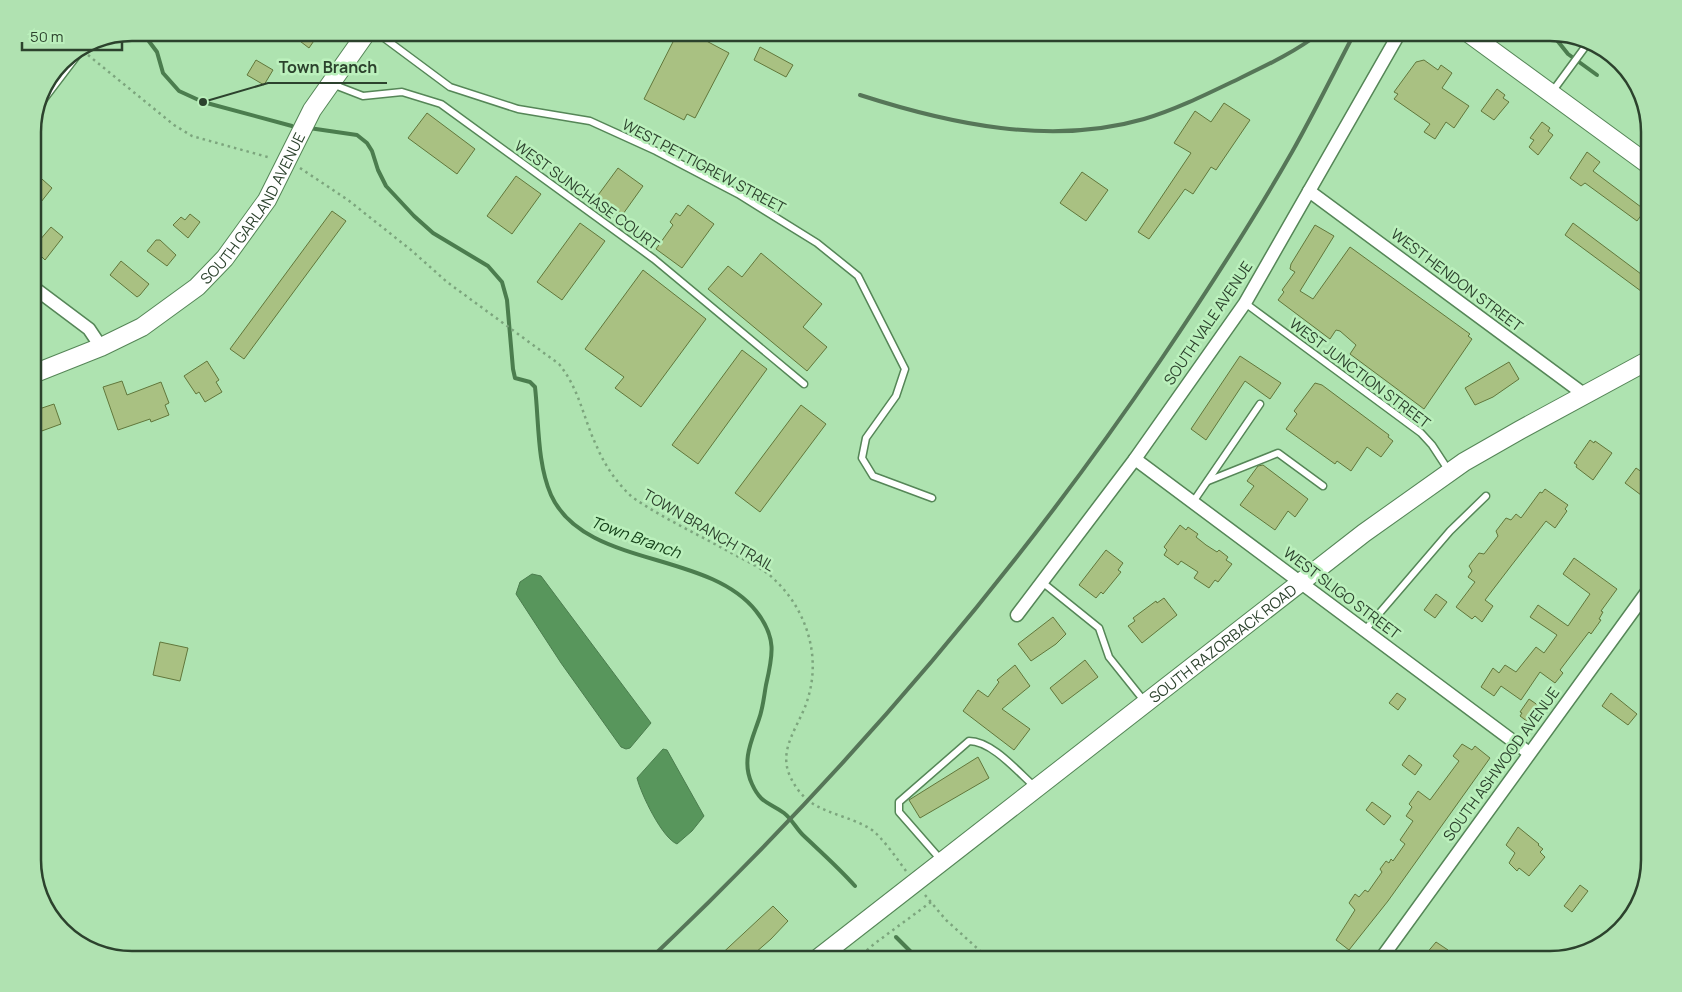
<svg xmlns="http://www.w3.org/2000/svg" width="1682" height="992" viewBox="0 0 1682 992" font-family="Manrope,sans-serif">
<rect width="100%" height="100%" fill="#aee3b0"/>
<g fill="#58965c" stroke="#4b7d4e">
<polygon points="532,574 541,576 651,723 630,748 626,749 621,747 561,663 516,594 520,582"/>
<path d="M 663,749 L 667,750 L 704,816 L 692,831 L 677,844 C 662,838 641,794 637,778 Z"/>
</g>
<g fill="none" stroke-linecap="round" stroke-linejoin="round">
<g stroke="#4b7d4e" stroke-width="4">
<polyline points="142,32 157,52 163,73 179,91 203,102 292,126"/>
<polyline points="1552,34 1568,54 1597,75"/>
<path d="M 309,128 L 357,135 L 367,143 L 372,151 L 378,170 L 386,186 L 414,216 L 433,233 L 488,266 L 502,282 L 507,300 L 513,369 L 515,378 L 530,382 L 535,387 C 539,422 537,463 551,495 C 584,568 708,550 756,611 C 777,637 773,655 766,685 C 764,696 763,708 759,719 C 752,740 741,761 752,784 C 761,804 769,802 784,813 C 792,819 797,830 804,836 C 822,853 839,868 855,886"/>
<polyline points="896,937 918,959"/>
</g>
</g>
<g fill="#a9c182" stroke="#61773b">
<polygon points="288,32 320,32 309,48"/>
<polygon points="678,32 699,32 697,36 729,53 695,118 687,114 684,120 644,99"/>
<polygon points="760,47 793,65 786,77 754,60"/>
<polygon points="256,60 273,70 264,85 247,75"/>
<polygon points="1424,60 1438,70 1441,65 1452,73 1442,88 1469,106 1454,128 1446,122 1435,139 1424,132 1430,124 1394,99 1398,94 1394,92 1416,62"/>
<polygon points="1497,89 1505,95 1503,98 1509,102 1494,120 1481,111"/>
<polygon points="1224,103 1250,120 1216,170 1211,167 1193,194 1185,189 1149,239 1138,232 1191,153 1174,143 1195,111 1211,122"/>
<polygon points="427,113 475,149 457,174 408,138"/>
<polygon points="1542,122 1550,128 1548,131 1553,135 1538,155 1529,147 1534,140 1530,138"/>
<polygon points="1587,152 1600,162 1593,171 1645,210 1637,221 1585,183 1581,186 1570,178"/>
<polygon points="618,168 643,186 618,221 593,202"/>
<polygon points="33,171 52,188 41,202 33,195"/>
<polygon points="1082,172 1108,190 1086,221 1060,203"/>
<polygon points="516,176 541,194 512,234 487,216"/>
<polygon points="688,205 714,224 682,268 656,249 673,225 670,222 676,213 680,216"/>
<polygon points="332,211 346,221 244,359 230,349"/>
<polygon points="190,214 200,222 188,238 173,225 181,217 185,220"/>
<polygon points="580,223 605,241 562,300 537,282"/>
<polygon points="1573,223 1649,280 1649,297 1565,235"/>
<polygon points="1315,225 1334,236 1300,291 1313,299 1350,247 1470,334 1468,336 1472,339 1424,409 1350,354 1356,345 1340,331 1336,330 1330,339 1278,300 1284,292 1282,290 1295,272 1290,269 1291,264"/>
<polygon points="51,227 63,237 45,260 33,248"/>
<polygon points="156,240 160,240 176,255 167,266 147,251"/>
<polygon points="761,253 822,304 803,327 827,347 807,371 708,289 728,266 742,277"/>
<polygon points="121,261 149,284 140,295 137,297 110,275"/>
<polygon points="643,270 706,319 641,407 615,388 624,377 585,349"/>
<polygon points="742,350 767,369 698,464 672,445"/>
<polygon points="1240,356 1281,383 1270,399 1245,381 1206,440 1191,429"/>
<polygon points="207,361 219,380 216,382 222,392 205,402 199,392 196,394 184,376"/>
<polygon points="1509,362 1519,379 1493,397 1475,405 1465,388"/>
<polygon points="122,381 127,395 161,382 169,403 165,405 169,415 151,422 150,419 118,430 103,387"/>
<polygon points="1315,383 1322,385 1389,435 1388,437 1393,441 1381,457 1367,447 1351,471 1337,461 1335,464 1286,429 1297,414 1294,411"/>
<polygon points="54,404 61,424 39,432 33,411"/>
<polygon points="801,405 826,424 760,512 735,493"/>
<polygon points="1590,440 1594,443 1595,441 1612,453 1593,480 1576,467 1577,465 1574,463"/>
<polygon points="1263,465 1308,499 1295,517 1288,511 1275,530 1240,505 1254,486 1247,481 1258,466"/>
<polygon points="1636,468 1649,477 1649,501 1625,483"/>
<polygon points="1545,489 1568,505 1565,509 1567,511 1555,528 1546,521 1511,566 1485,600 1493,606 1482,622 1475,616 1472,619 1456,607 1475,582 1468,577 1472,571 1469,566 1479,553 1484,554 1498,536 1496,531 1506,518 1511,520 1516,514 1521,518 1540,492 1542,493"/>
<polygon points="1180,525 1186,530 1188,527 1198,534 1196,537 1206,545 1217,552 1219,550 1228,557 1226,560 1232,564 1218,582 1215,580 1209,588 1194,578 1198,572 1181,561 1178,565 1164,555 1167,550 1164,547"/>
<polygon points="1106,550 1123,563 1118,570 1121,572 1103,594 1101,592 1096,598 1079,585"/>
<polygon points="1574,558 1617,589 1601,611 1603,612 1599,619 1601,620 1591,634 1589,632 1560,670 1563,673 1555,683 1540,672 1521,700 1501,686 1494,696 1481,687 1493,668 1499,673 1505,665 1516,672 1536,647 1544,653 1557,635 1530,617 1538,605 1568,626 1590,594 1563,574"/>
<polygon points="1436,594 1447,602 1435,618 1424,610"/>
<polygon points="1164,598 1177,615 1142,643 1128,626 1135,621 1133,618 1156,601 1157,603"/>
<polygon points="1053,617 1066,634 1056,644 1031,661 1018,644"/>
<polygon points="160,642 188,648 180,681 153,675"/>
<polygon points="1085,660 1098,677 1062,704 1050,688"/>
<polygon points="1015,665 1030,686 1002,709 1030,729 1014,750 963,711 978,690 988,697 999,682 997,680"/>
<polygon points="1397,693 1406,699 1398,710 1389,703"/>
<polygon points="1611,693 1637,714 1628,725 1602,706"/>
<polygon points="1529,699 1542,708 1533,721 1530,719 1528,722 1520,716 1522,713 1520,712"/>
<polygon points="1462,744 1472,750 1475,746 1490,758 1388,901 1349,950 1336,940 1355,910 1349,903 1355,894 1359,897 1365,890 1368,892 1382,872 1380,869 1386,861 1389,863 1391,859 1393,861 1405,844 1400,840 1413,821 1406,816 1412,807 1409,804 1418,791 1430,800 1459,761 1453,756"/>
<polygon points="1409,755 1422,765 1415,775 1402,765"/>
<polygon points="978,757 989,778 920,818 909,800"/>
<polygon points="1372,802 1391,816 1384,825 1366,810"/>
<polygon points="1518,827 1539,844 1538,845 1543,849 1540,852 1545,857 1529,876 1519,868 1517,871 1509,863 1515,853 1506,845"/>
<polygon points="1580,885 1588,891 1572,912 1564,906"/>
<polygon points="773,906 788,921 771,939 747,960 715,960"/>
<polygon points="1436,942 1448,950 1444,956 1448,960 1421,960"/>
</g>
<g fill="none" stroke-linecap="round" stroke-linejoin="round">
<g stroke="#558657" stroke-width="9">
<g id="lane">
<polyline points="376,32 450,87 518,109 590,121 656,151 738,194 817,243 858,276 905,369 896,396 866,438 862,458 873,476 932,498"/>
<polyline points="332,84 363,96 402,92 441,104 654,259 804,384"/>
<polyline points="1552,92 1588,43"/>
<polyline points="1245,303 1421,433 1432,445 1449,471"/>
<polyline points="1208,481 1278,453 1323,486"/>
<polyline points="1193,502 1260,404"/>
<polyline points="1042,582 1099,628 1109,657 1145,702"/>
<polyline points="1365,630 1450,531 1486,496"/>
<path d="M 941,860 L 899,812 L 899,802 L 969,741 C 992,741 1018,772 1035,787"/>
</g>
</g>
<g stroke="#558657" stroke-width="15">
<g id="street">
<polyline points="38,102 76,52"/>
<polyline points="1309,191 1585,395"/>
<polyline points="33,287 89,329 101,347"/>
<polyline points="1135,459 1529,753"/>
<polyline points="1017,615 1135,459 1245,303 1400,32"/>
<polyline points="1383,959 1383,956 1649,589"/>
</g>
</g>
<g stroke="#558657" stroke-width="20">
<g id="secondary">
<polyline points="1467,32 1649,165"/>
<path id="s1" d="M 33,374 L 101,347 L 142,327 L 197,287 L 225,258 L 267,200 L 312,110 L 367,32"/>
<path id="s2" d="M 817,959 L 1364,533 L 1464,462 L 1520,430 L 1649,360"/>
</g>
</g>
<g stroke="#7ca57d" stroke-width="2.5" stroke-dasharray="2.5 4" stroke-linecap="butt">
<polyline points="88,55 174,125 192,136 271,158"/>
<path d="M 300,168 L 348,200 L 411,250 L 447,282 L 559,364 C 580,390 583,418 597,447 C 605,466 617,483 632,497 C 661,517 693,532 724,549 C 738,557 754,564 767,573 C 804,603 822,652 808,698 C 801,724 777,748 790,776 C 807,814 837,810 869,828 C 881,835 897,859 906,871"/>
<polyline points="925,895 946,920 989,959"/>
<polyline points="857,959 874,944 931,902"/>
</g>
<use href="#lane" stroke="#fff" stroke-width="6"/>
<use href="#street" stroke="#fff" stroke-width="12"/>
<use href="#secondary" stroke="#fff" stroke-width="18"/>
<g stroke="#567658" stroke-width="4">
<path d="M 860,95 C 950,124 1051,146 1144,119 C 1174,110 1203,96 1232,82 C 1263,67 1294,53 1321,32"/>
<path d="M 650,959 C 841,778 1012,579 1160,361 C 1206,293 1251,224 1292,152 C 1314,113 1334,72 1355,32"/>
</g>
</g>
<g text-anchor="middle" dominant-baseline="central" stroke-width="5" stroke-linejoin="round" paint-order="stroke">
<g font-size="15" fill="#2c422d" stroke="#bbf0bc">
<text transform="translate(704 166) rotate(28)">WEST PETTIGREW STREET</text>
<text transform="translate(587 195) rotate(36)">WEST SUNCHASE COURT</text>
<text stroke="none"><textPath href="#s1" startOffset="284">SOUTH GARLAND AVENUE</textPath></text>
<text transform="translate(1457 280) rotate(37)">WEST HENDON STREET</text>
<text transform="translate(1208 323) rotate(-56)">SOUTH VALE AVENUE</text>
<text transform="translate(1360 373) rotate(37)">WEST JUNCTION STREET</text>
<text transform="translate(709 530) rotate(30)">TOWN BRANCH TRAIL</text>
<text transform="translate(1342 593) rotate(37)">WEST SLIGO STREET</text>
<text stroke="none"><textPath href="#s2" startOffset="514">SOUTH RAZORBACK ROAD</textPath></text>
<text transform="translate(1501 764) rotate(-54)">SOUTH ASHWOOD AVENUE</text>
</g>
<g font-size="16" font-style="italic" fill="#134018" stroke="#bbf0bc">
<text transform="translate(636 537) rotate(20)">Town Branch</text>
</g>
</g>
<path d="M0 0H1682V992H0ZM132 41H1550A91 91 0 0 1 1641 132V860A91 91 0 0 1 1550 951H132A91 91 0 0 1 41 860V132A91 91 0 0 1 132 41Z" fill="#b0e2b1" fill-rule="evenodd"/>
<path fill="none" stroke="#2c422d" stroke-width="2.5" d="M132 41H1550A91 91 0 0 1 1641 132V860A91 91 0 0 1 1550 951H132A91 91 0 0 1 41 860V132A91 91 0 0 1 132 41Z"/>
<path fill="none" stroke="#2c422d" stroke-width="2" d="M203 102L268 83H387"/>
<circle fill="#2c422d" stroke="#bbf0bc" stroke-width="2" cx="203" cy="102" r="5"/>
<g font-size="16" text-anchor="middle" font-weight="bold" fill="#2c422d" stroke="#bbf0bc" stroke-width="5" stroke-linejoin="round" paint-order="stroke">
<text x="328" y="73">Town Branch</text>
</g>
<path d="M22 42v8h100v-8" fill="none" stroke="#2c422d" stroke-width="2.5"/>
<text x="30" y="42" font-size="15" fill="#2c422d" stroke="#bbf0bc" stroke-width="4" paint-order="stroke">50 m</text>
</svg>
